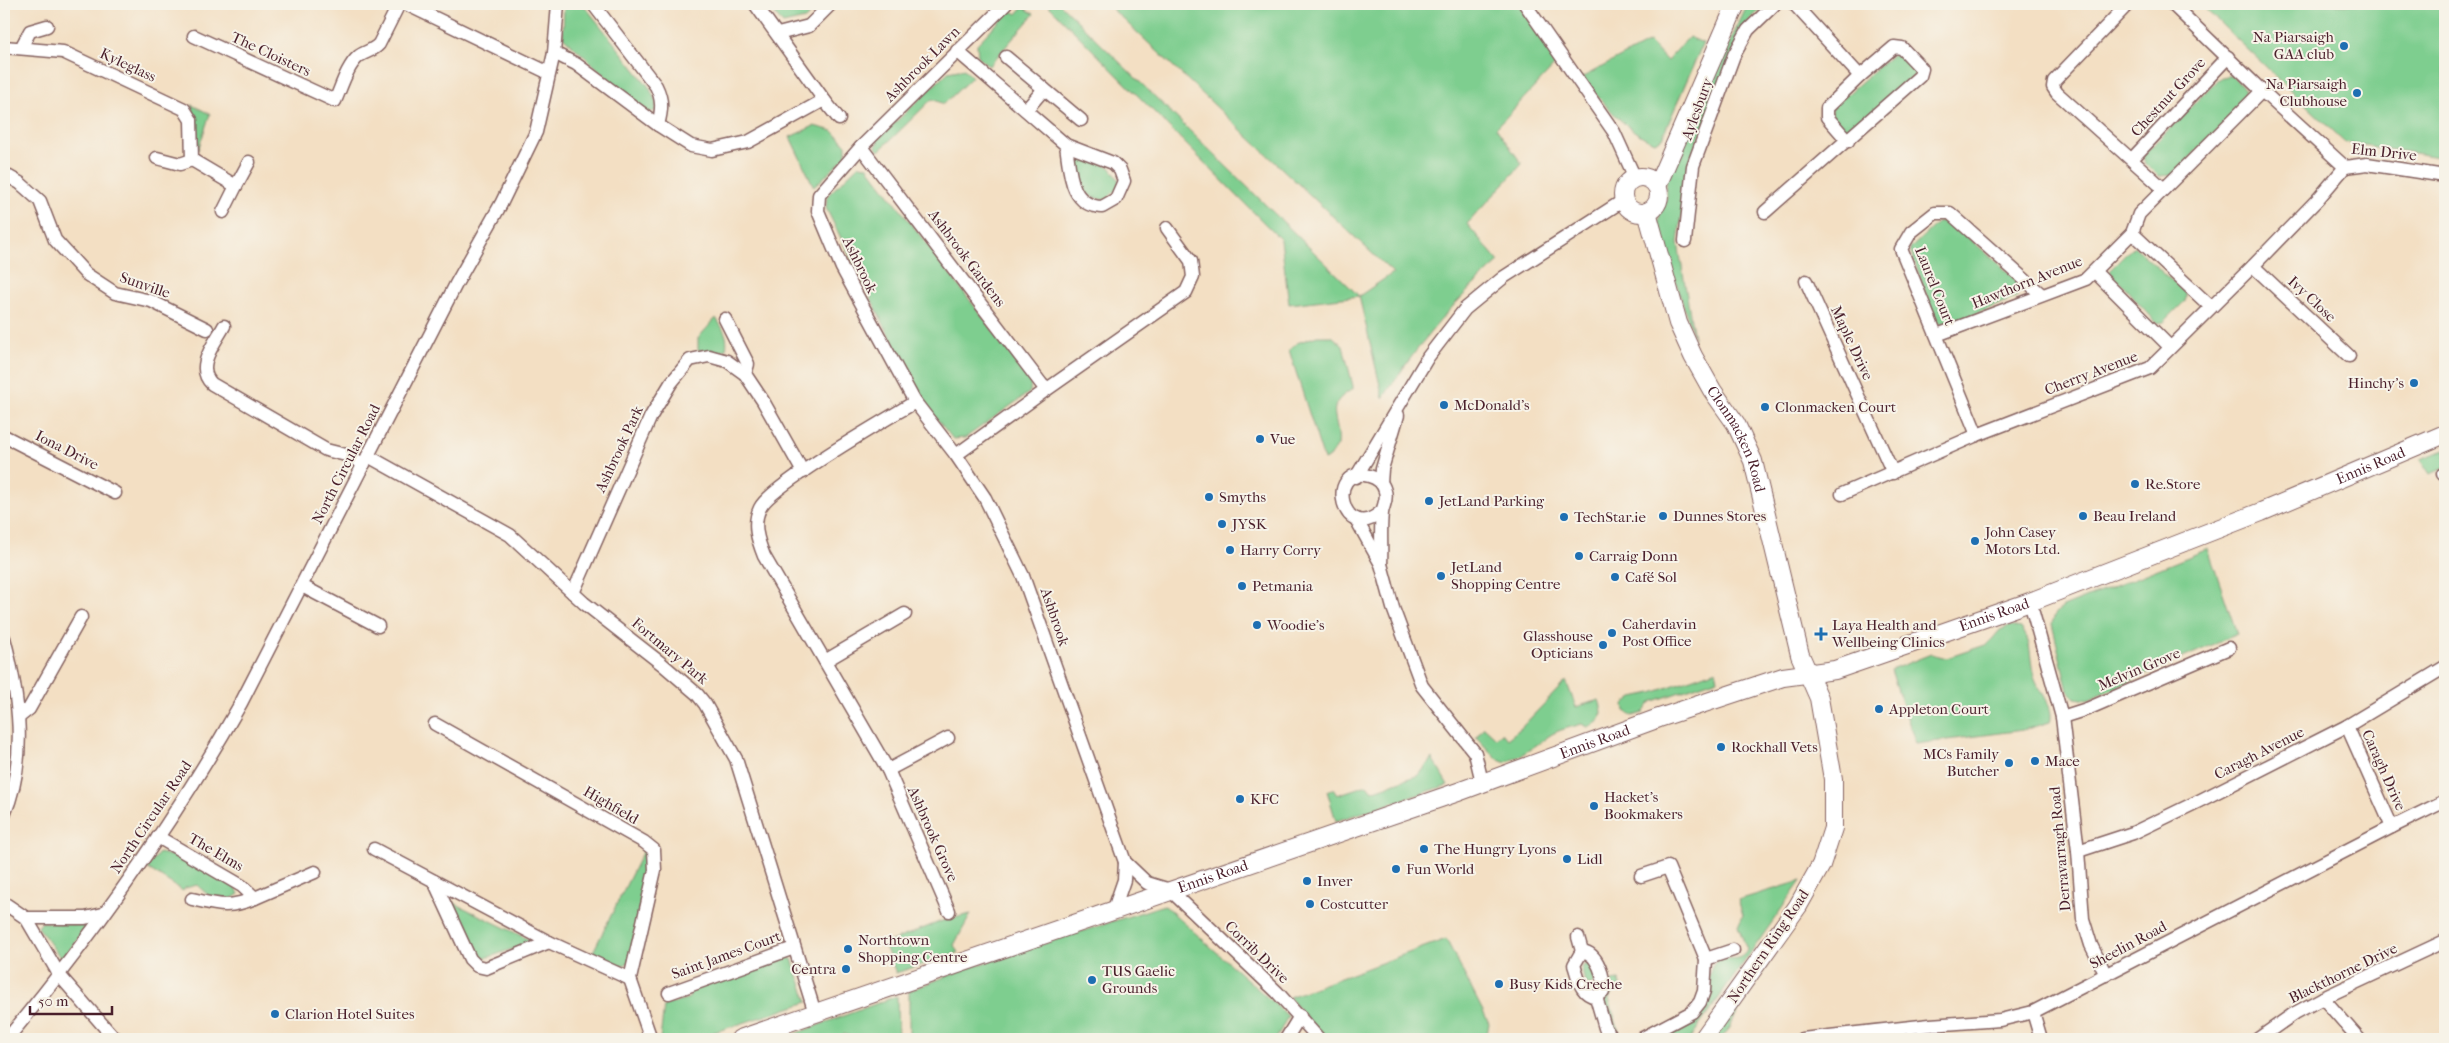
<svg xmlns="http://www.w3.org/2000/svg" width="2449" height="1043" viewBox="0 0 2449 1043" font-family="'IM FELL French Canon',serif">
<rect width="100%" height="100%" fill="#f7f3e8"/>
<filter id="ink" filterUnits="userSpaceOnUse"><feTurbulence type="fractalNoise" baseFrequency=".02" numOctaves="2"/><feDisplacementMap in="SourceGraphic" scale="10" xChannelSelector="R" yChannelSelector="G"/><feConvolveMatrix kernelMatrix="1 2 1 2 8 2 1 2 1" color-interpolation-filters="sRGB"/></filter>
<filter id="wash" filterUnits="userSpaceOnUse"><feTurbulence type="fractalNoise" baseFrequency=".0096" numOctaves="4" result="noise"/><feDisplacementMap in="SourceGraphic" scale="20" xChannelSelector="R" yChannelSelector="G"/><feGaussianBlur stdDeviation="1.12" result="paint"/><feColorMatrix in="noise" values="0 0 0 0 0 0 0 0 0 0 0 0 0 0 0 0 0 1.4 0 .05"/><feComposite in="paint" operator="in"/></filter>
<g filter="url(#wash)">
<rect width="100%" height="100%" fill="#f3dfc3"/>
<g fill="#7ece8f" stroke="#64765d">
<polygon points="564,4 583,4 649,87 656,102 656,110 649,113 642,109 563,37"/>
<polygon points="767,4 821,4 805,19 783,24"/>
<path d="M 1047,4 L 1060,4 L 1359,296 L 1393,273 L 1107,4 L 1519,4 L 1557,63 L 1496,128 L 1522,164 L 1467,224 L 1499,262 C 1451,303 1418,345 1383,398 L 1359,296 L 1289,304 L 1281,240 Z"/>
<polygon points="1748,4 1766,4 1744,26 1688,165 1678,243 1694,338 1658,227 1660,212 1667,197 1666,175"/>
<polygon points="2200,4 2445,4 2445,158 2345,142"/>
<polygon points="1023,7 1034,14 989,66 978,57 977,44 1010,10 1017,14"/>
<path d="M 1689,37 L 1703,43 L 1662,138 L 1655,142 C 1624,131 1603,101 1581,78 L 1649,42 L 1667,61 Z"/>
<polygon points="1900,52 1914,69 1915,75 1853,130 1845,131 1832,115 1832,108 1894,53"/>
<polygon points="964,69 972,77 944,104 932,99 879,151 876,148 878,139 948,72"/>
<path d="M 2232,76 C 2242,85 2249,90 2243,104 L 2173,175 L 2159,176 L 2145,164 L 2143,156 L 2218,79 Z"/>
<polygon points="192,105 210,114 198,150 197,125"/>
<polygon points="814,126 833,131 846,145 846,156 814,187 790,137"/>
<path d="M 1079,156 L 1110,167 L 1119,180 L 1117,189 L 1106,200 C 1081,197 1081,186 1074,164 Z"/>
<polygon points="859,165 867,166 1031,380 1030,392 965,438 953,439 922,401 826,208 827,196"/>
<polygon points="1948,220 2016,279 2017,297 1946,326 1936,322 1910,249 1937,223"/>
<polygon points="2134,246 2186,294 2185,301 2164,322 2157,323 2109,271"/>
<path d="M 716,318 C 723,329 729,336 726,349 L 721,352 L 698,350 L 698,338 Z"/>
<path d="M 1317,336 L 1332,336 L 1343,346 L 1353,386 L 1353,389 C 1321,407 1341,418 1338,445 L 1330,457 L 1324,460 L 1289,350 L 1297,343 Z"/>
<polygon points="2445,450 2445,468 2430,474 2420,459"/>
<polygon points="2208,549 2237,634 2088,700 2075,698 2068,691 2052,624 2055,614 2063,607"/>
<path d="M 2010,626 L 2021,628 C 2034,644 2028,663 2036,681 C 2041,692 2055,709 2050,722 L 2023,730 L 1916,744 L 1891,670 L 1931,654 L 1947,658 L 1988,644 L 2000,630 Z"/>
<polygon points="1716,670 1718,679 1651,702 1643,713 1633,716 1625,711 1624,704 1633,697 1652,693"/>
<path d="M 1566,681 L 1576,707 L 1599,700 C 1604,714 1604,721 1588,727 L 1582,724 C 1572,727 1557,730 1549,736 C 1535,746 1522,756 1506,762 L 1496,758 L 1476,737 L 1484,727 L 1496,738 L 1502,733 L 1507,739 L 1521,728 Z"/>
<polygon points="1432,758 1448,785 1336,821 1327,791 1333,789 1337,795 1367,785 1372,791 1419,775"/>
<polygon points="174,851 236,888 239,894 231,899 209,896 197,885 185,888 183,891 147,868 159,853 173,856"/>
<path d="M 643,851 L 649,861 L 629,962 C 616,972 604,961 592,954 Z"/>
<path d="M 1801,881 L 1690,1039 L 1652,1039 C 1672,1028 1702,1019 1708,994 C 1710,985 1707,972 1714,964 C 1724,952 1739,966 1747,950 L 1738,926 L 1743,915 L 1738,900 Z"/>
<path d="M 451,903 L 454,903 L 530,940 L 529,945 L 513,952 L 512,949 C 480,960 481,965 465,933 L 463,933 Z"/>
<polygon points="1164,905 1288,1016 1276,1039 909,1039 909,991 965,969"/>
<polygon points="971,914 954,945 958,953 896,973 884,944 942,921"/>
<polygon points="42,922 88,926 62,960 38,927"/>
<polygon points="1446,939 1489,1023 1487,1035 1461,1039 1324,1039 1289,997"/>
<polygon points="1776,951 1731,1023 1730,1028 1720,1039 1714,1039"/>
<polygon points="786,957 792,959 808,1002 693,1039 660,1039 664,1006 689,998 691,991"/>
<polygon points="1589,963 1593,965 1597,980 1590,985 1585,983 1581,967"/>
<polygon points="1619,980 1621,986 1614,989 1609,999 1620,1035 1611,1028 1601,997 1611,988 1612,981"/>
<polygon points="897,996 898,1039 856,1039 844,1034 841,1039 781,1039"/>
</g>
</g>
<g filter="url(#ink)">
<g fill="none" stroke-linecap="round" stroke-linejoin="round">
<g stroke="#856260" stroke-width="15">
<g id="street">
<polyline points="406,4 549,73"/>
<path d="M 593,4 L 656,86 C 663,100 662,110 658,125"/>
<polyline points="1525,4 1614,132 1635,178"/>
<polyline points="2128,4 2054,81 2053,87 2057,93 2164,189"/>
<polyline points="2172,4 2262,91 2345,167 2367,164 2445,176"/>
<polyline points="778,34 809,26 831,4"/>
<path d="M 194,36 L 335,101 C 341,88 347,66 359,56 C 366,51 373,51 379,44 L 399,4"/>
<polyline points="4,47 63,52 184,109 191,120 192,160 236,186 249,162"/>
<polyline points="21,48 30,31 47,26"/>
<path d="M 957,51 L 1066,145 L 1113,163 L 1120,170 L 1124,181 L 1116,199 L 1102,207 C 1069,206 1070,170 1066,145"/>
<polyline points="554,53 576,64 658,125 691,146 712,150 748,142 824,100 755,4"/>
<polyline points="1006,57 1081,120"/>
<polyline points="824,100 839,119"/>
<polyline points="1026,110 1044,89"/>
<polyline points="1848,141 1827,117 1827,108 1860,76"/>
<polyline points="861,147 1046,390 956,455"/>
<polyline points="157,158 180,164 192,160"/>
<polyline points="2132,159 2228,57"/>
<polyline points="4,174 20,183 40,201 55,240 86,274 115,293 151,301 207,329"/>
<polyline points="223,212 236,186"/>
<polyline points="1765,212 1920,76 1922,69 1902,48 1894,47 1860,76 1794,4"/>
<polyline points="2132,233 2211,307"/>
<polyline points="1685,241 1693,166 1734,55 1748,30 1775,4"/>
<polyline points="2253,266 2349,356"/>
<polyline points="2095,272 2170,347"/>
<polyline points="1806,281 1893,473"/>
<polyline points="725,319 748,364 745,374"/>
<path d="M 224,326 C 215,343 194,367 212,384 L 326,450 L 346,455 L 364,464"/>
<polyline points="1937,335 2086,279 2132,233 2139,214 2262,91"/>
<polyline points="1046,390 1186,292 1193,277 1191,261 1167,228"/>
<polyline points="915,402 842,268 818,211 819,195 861,147 1006,4"/>
<polyline points="1977,435 1901,249 1911,232 1935,213 1950,213 2042,295"/>
<polyline points="4,436 115,493"/>
<polyline points="368,456 510,535 584,603 662,664 697,694 705,704 736,759 815,1013"/>
<polyline points="2443,474 2445,473"/>
<polyline points="1356,477 1428,357 1465,309 1504,277 1624,200"/>
<polyline points="1381,483 1382,469 1398,415"/>
<polyline points="1842,494 1977,435 2150,368 2253,266 2318,199 2345,167"/>
<polyline points="1356,519 1381,564 1393,608 1422,686 1475,753 1482,782"/>
<path d="M 1381,564 C 1382,547 1380,530 1382,513 C 1383,505 1388,500 1385,491 C 1383,483 1377,478 1369,476 C 1324,464 1342,548 1382,511"/>
<polyline points="302,586 378,626"/>
<polyline points="573,593 651,416 671,383 690,360 709,356 727,361 745,374 763,401 803,472"/>
<polyline points="2030,602 2062,717 2078,851 2083,919 2091,945 2106,975"/>
<path d="M 4,638 C 19,695 28,759 4,815"/>
<polyline points="825,661 905,614"/>
<polyline points="19,717 29,709 81,617"/>
<polyline points="2062,717 2087,709 2229,648"/>
<polyline points="435,724 644,842 654,850 655,870 630,979 651,1039"/>
<polyline points="2347,726 2392,827"/>
<polyline points="888,770 948,738"/>
<polyline points="158,837 242,886 255,898 315,872"/>
<polyline points="374,849 549,942 630,979"/>
<polyline points="2078,851 2133,833 2199,801 2347,726 2445,667"/>
<polyline points="1641,876 1668,867 1706,959 1704,991 1700,1002 1692,1012 1641,1039"/>
<polyline points="434,881 470,959 477,966 486,968 549,942"/>
<path d="M 192,899 C 218,905 229,909 255,898"/>
<polyline points="4,903 26,918 60,976 115,1039"/>
<polyline points="1114,909 1124,880 1125,862"/>
<path d="M 949,911 L 888,770 L 764,556 C 758,541 752,524 760,508 C 771,485 887,419 915,402 L 956,455 L 985,498 L 1023,576 L 1125,862 L 1147,883 L 1170,890 L 1277,992 L 1319,1039"/>
<polyline points="26,918 85,918 103,914"/>
<path d="M 1578,937 L 1582,951 C 1598,953 1605,978 1603,992 L 1596,997 C 1580,994 1579,979 1574,965 L 1582,951"/>
<polyline points="1706,959 1733,950"/>
<polyline points="669,993 794,948"/>
<polyline points="1596,997 1605,1028 1613,1039"/>
<polyline points="2323,998 2359,1039"/>
<polyline points="2033,1012 2041,1039"/>
<path d="M 7,1039 C 93,935 175,820 241,703 L 456,284 L 501,204 L 536,132 L 554,53 L 558,4"/>
<polyline points="1286,1039 1300,1016"/>
<polyline points="1802,1039 1930,1025 2000,1020 2033,1012 2392,827 2445,801"/>
<polyline points="2258,1039 2295,1013 2323,998 2445,941"/>
</g>
</g>
<g stroke="#856260" stroke-width="20">
<g id="secondary">
<circle cx="1641" cy="195" r="18"/>
<polyline points="1657,186 1736,4"/>
<path id="s1" d="M 1647,212 L 1678,323 L 1693,356 L 1712,390 L 1736,424 L 1753,461 L 1800,655 L 1819,698 L 1833,779 L 1833,828 L 1821,865 L 1798,906 L 1703,1039"/>
<path id="s2" d="M 740,1039 L 1458,792 L 1659,718 L 1783,677 L 1835,670 L 1913,643 L 2030,602 L 2261,512 L 2445,434"/>
</g>
</g>
<use href="#street" stroke="#fff" stroke-width="12"/>
<use href="#secondary" stroke="#fff" stroke-width="18"/>
</g>
</g>
<g fill="#1f6fb2" stroke="#f7f3e8" stroke-width="2">
<circle cx="2344" cy="46" r="5"/>
<circle cx="2357" cy="93" r="5"/>
<circle cx="2414" cy="383" r="5"/>
<circle cx="1444" cy="405" r="5"/>
<circle cx="1765" cy="407" r="5"/>
<circle cx="1260" cy="439" r="5"/>
<circle cx="2135" cy="484" r="5"/>
<circle cx="1209" cy="497" r="5"/>
<circle cx="1429" cy="501" r="5"/>
<circle cx="1663" cy="516" r="5"/>
<circle cx="2083" cy="516" r="5"/>
<circle cx="1564" cy="517" r="5"/>
<circle cx="1222" cy="524" r="5"/>
<circle cx="1975" cy="541" r="5"/>
<circle cx="1230" cy="550" r="5"/>
<circle cx="1579" cy="556" r="5"/>
<circle cx="1441" cy="576" r="5"/>
<circle cx="1615" cy="577" r="5"/>
<circle cx="1242" cy="586" r="5"/>
<circle cx="1257" cy="625" r="5"/>
<circle cx="1612" cy="633" r="5"/>
<path d="M1818.5 626.5h5v5h5v5h-5v5h-5v-5h-5v-5h5z"/>
<circle cx="1603" cy="645" r="5"/>
<circle cx="1879" cy="709" r="5"/>
<circle cx="1721" cy="747" r="5"/>
<circle cx="2035" cy="761" r="5"/>
<circle cx="2009" cy="763" r="5"/>
<circle cx="1240" cy="799" r="5"/>
<circle cx="1594" cy="806" r="5"/>
<circle cx="1424" cy="849" r="5"/>
<circle cx="1567" cy="859" r="5"/>
<circle cx="1396" cy="869" r="5"/>
<circle cx="1307" cy="881" r="5"/>
<circle cx="1310" cy="904" r="5"/>
<circle cx="848" cy="949" r="5"/>
<circle cx="846" cy="969" r="5"/>
<circle cx="1092" cy="980" r="5"/>
<circle cx="1499" cy="984" r="5"/>
<circle cx="275" cy="1014" r="5"/>
</g>
<g text-anchor="middle" dominant-baseline="central" stroke-width="4" stroke-linejoin="round" paint-order="stroke">
<g font-size="15" fill="#4a1f2b" stroke="#f7f3e8" text-anchor="start">
<text x="2334" y="37" text-anchor="end">Na Piarsaigh<tspan x="2334" dy="17">GAA club</tspan></text>
<text x="2347" y="84" text-anchor="end">Na Piarsaigh<tspan x="2347" dy="17">Clubhouse</tspan></text>
<text x="2404" y="383" text-anchor="end">Hinchy's</text>
<text x="1454" y="405">McDonald's</text>
<text x="1775" y="407">Clonmacken Court</text>
<text x="1270" y="439">Vue</text>
<text x="2145" y="484">Re.Store</text>
<text x="1219" y="497">Smyths</text>
<text x="1439" y="501">JetLand Parking</text>
<text x="1673" y="516">Dunnes Stores</text>
<text x="2093" y="516">Beau Ireland</text>
<text x="1574" y="517">TechStar.ie</text>
<text x="1232" y="524">JYSK</text>
<text x="1985" y="532">John Casey<tspan x="1985" dy="17">Motors Ltd.</tspan></text>
<text x="1240" y="550">Harry Corry</text>
<text x="1589" y="556">Carraig Donn</text>
<text x="1451" y="567">JetLand<tspan x="1451" dy="17">Shopping Centre</tspan></text>
<text x="1625" y="577">Café Sol</text>
<text x="1252" y="586">Petmania</text>
<text x="1622" y="624">Caherdavin<tspan x="1622" dy="17">Post Office</tspan></text>
<text x="1267" y="625">Woodie's</text>
<text x="1832" y="625">Laya Health and<tspan x="1832" dy="17">Wellbeing Clinics</tspan></text>
<text x="1593" y="636" text-anchor="end">Glasshouse<tspan x="1593" dy="17">Opticians</tspan></text>
<text x="1889" y="709">Appleton Court</text>
<text x="1731" y="747">Rockhall Vets</text>
<text x="1999" y="754" text-anchor="end">MCs Family<tspan x="1999" dy="17">Butcher</tspan></text>
<text x="2045" y="761">Mace</text>
<text x="1604" y="797">Hacket's<tspan x="1604" dy="17">Bookmakers</tspan></text>
<text x="1250" y="799">KFC</text>
<text x="1434" y="849">The Hungry Lyons</text>
<text x="1577" y="859">Lidl</text>
<text x="1406" y="869">Fun World</text>
<text x="1317" y="881">Inver</text>
<text x="1320" y="904">Costcutter</text>
<text x="858" y="940">Northtown<tspan x="858" dy="17">Shopping Centre</tspan></text>
<text x="836" y="969" text-anchor="end">Centra</text>
<text x="1102" y="971">TUS Gaelic<tspan x="1102" dy="17">Grounds</tspan></text>
<text x="1509" y="984">Busy Kids Creche</text>
<text x="285" y="1014">Clarion Hotel Suites</text>
</g>
<g font-size="15" fill="#4a1f2b" stroke="#f7f3e8">
<text transform="translate(271 54) rotate(25)">The Cloisters</text>
<text transform="translate(922 64) rotate(-45)">Ashbrook Lawn</text>
<text transform="translate(128 65) rotate(25)">Kyleglass</text>
<text transform="translate(2168 97) rotate(-47)">Chestnut Grove</text>
<text transform="translate(1697 109) rotate(-70)">Aylesbury</text>
<text transform="translate(2384 152) rotate(6)">Elm Drive</text>
<text transform="translate(967 258) rotate(53)">Ashbrook Gardens</text>
<text transform="translate(860 265) rotate(64)">Ashbrook</text>
<text transform="translate(2027 282) rotate(-22)">Hawthorn Avenue</text>
<text transform="translate(145 285) rotate(19)">Sunville</text>
<text transform="translate(1935 286) rotate(68)">Laurel Court</text>
<text transform="translate(2312 299) rotate(43)">Ivy Close</text>
<text transform="translate(1852 343) rotate(65)">Maple Drive</text>
<text transform="translate(2091 373) rotate(-21)">Cherry Avenue</text>
<text stroke="none"><textPath href="#s1" startOffset="246">Clonmacken Road</textPath></text>
<text transform="translate(619 449) rotate(-65)">Ashbrook Park</text>
<text transform="translate(67 450) rotate(27)">Iona Drive</text>
<text transform="translate(346 464) rotate(-63)">North Circular Road</text>
<text stroke="none"><textPath href="#s2" startOffset="1730">Ennis Road</textPath></text>
<text stroke="none"><textPath href="#s2" startOffset="1325">Ennis Road</textPath></text>
<text transform="translate(1055 617) rotate(71)">Ashbrook</text>
<text transform="translate(670 651) rotate(40)">Fortmary Park</text>
<text transform="translate(2139 669) rotate(-23)">Melvin Grove</text>
<text stroke="none"><textPath href="#s2" startOffset="905">Ennis Road</textPath></text>
<text transform="translate(2259 753) rotate(-27)">Caragh Avenue</text>
<text transform="translate(2384 770) rotate(66)">Caragh Drive</text>
<text transform="translate(611 805) rotate(30)">Highfield</text>
<text transform="translate(151 817) rotate(-56)">North Circular Road</text>
<text transform="translate(933 834) rotate(66)">Ashbrook Grove</text>
<text transform="translate(2060 849) rotate(-95)">Derravarragh Road</text>
<text transform="translate(216 852) rotate(30)">The Elms</text>
<text stroke="none"><textPath href="#s2" startOffset="500">Ennis Road</textPath></text>
<text transform="translate(2128 945) rotate(-28)">Sheelin Road</text>
<text transform="translate(1768 946) rotate(-56)">Northern Ring Road</text>
<text transform="translate(1257 952) rotate(44)">Corrib Drive</text>
<text transform="translate(726 955) rotate(-20)">Saint James Court</text>
<text transform="translate(2343 973) rotate(-26)">Blackthorne Drive</text>
</g>
</g>
<rect width="2449" height="1043" fill="none" stroke="#f7f3e8" stroke-width="20"/>
<path d="M30 1006v8h82v-8" fill="none" stroke="#4a1f2b" stroke-width="2.5"/>
<text x="38" y="1006" font-size="15" fill="#4a1f2b" stroke="#f7f3e8" stroke-width="4" paint-order="stroke">50 m</text>
</svg>
